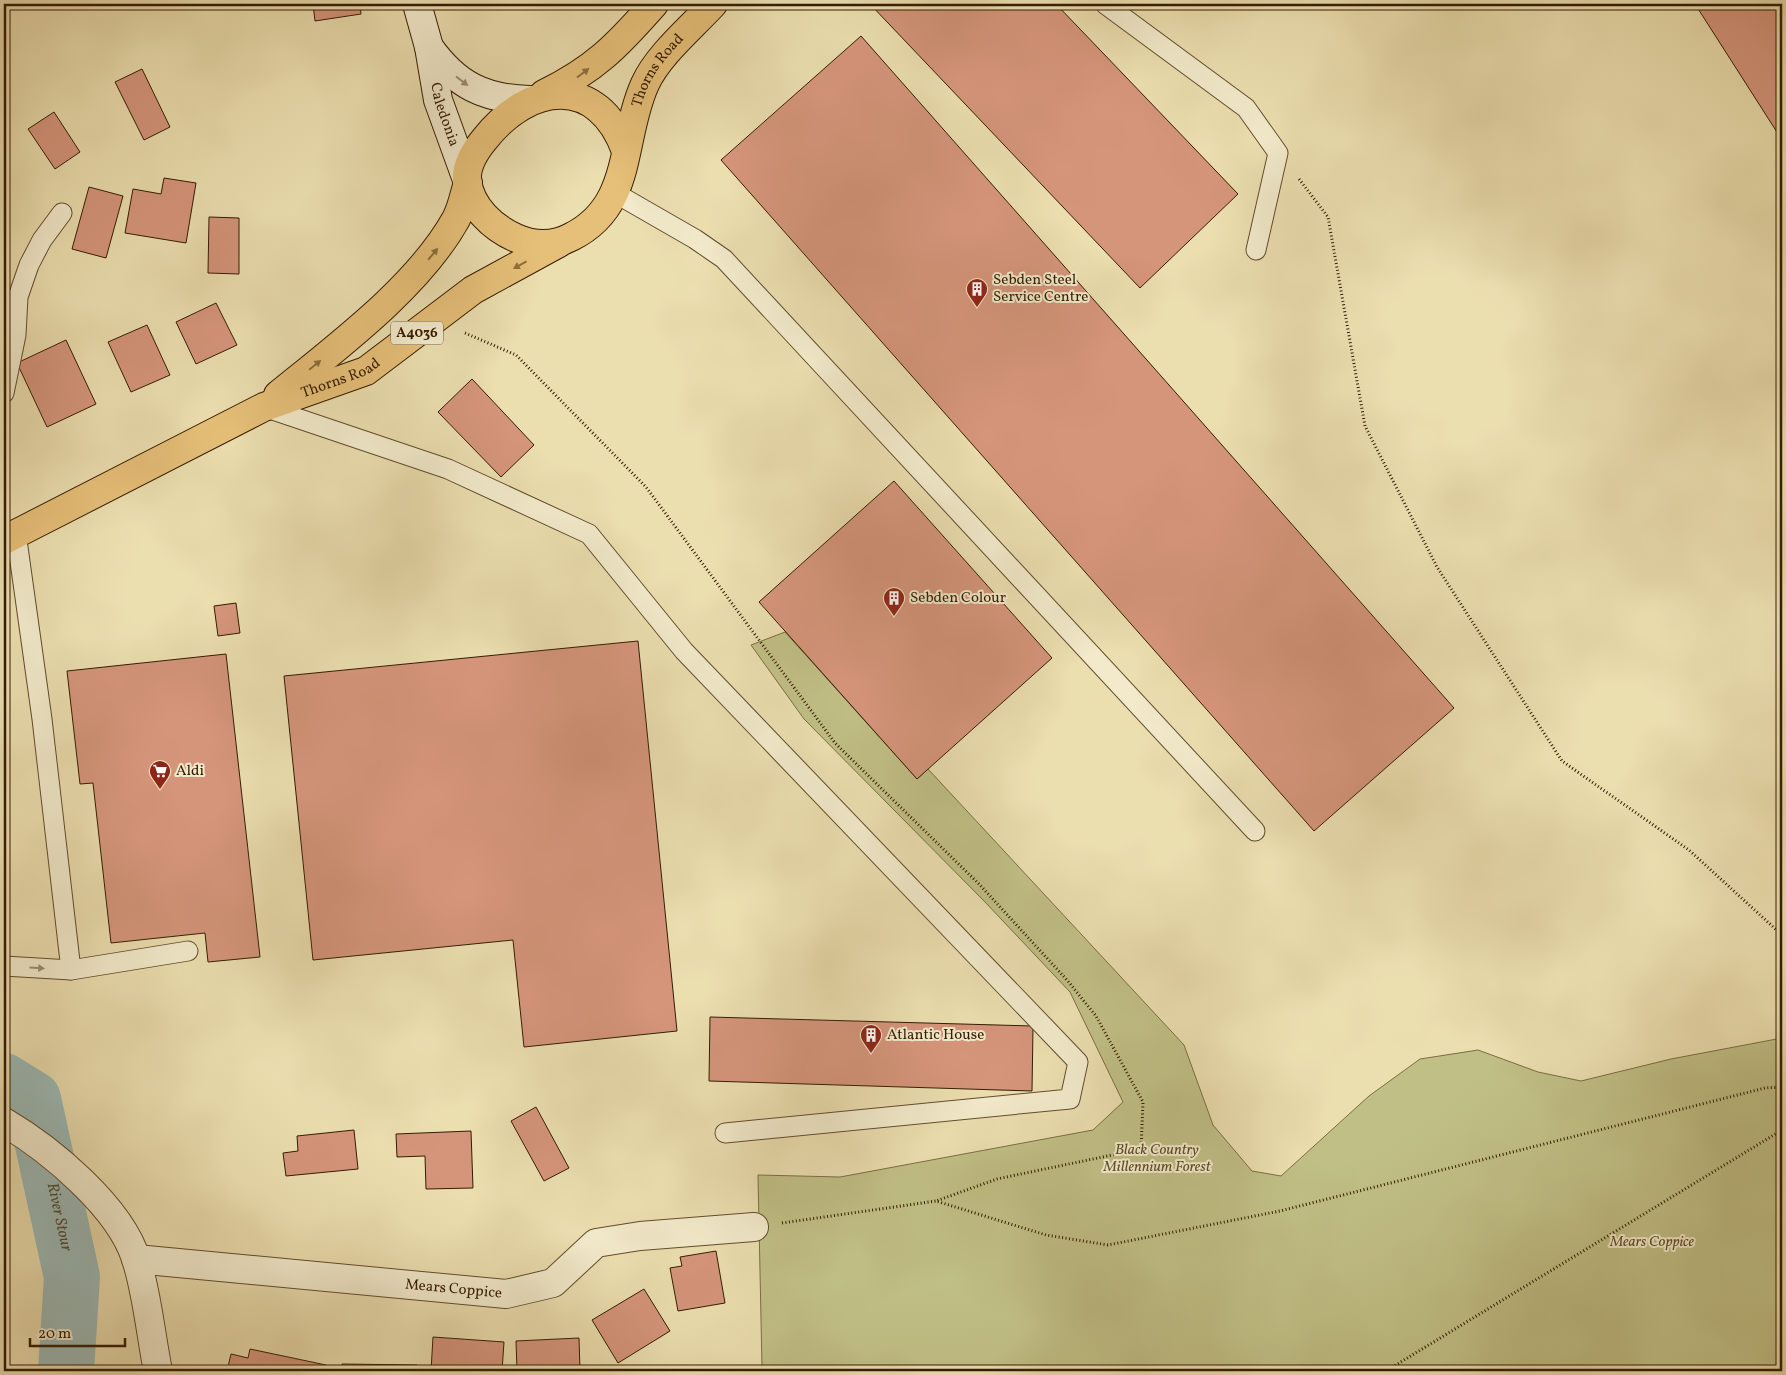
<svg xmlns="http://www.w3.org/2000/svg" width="1786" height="1375" viewBox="0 0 1786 1375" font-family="Vollkorn,serif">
<rect width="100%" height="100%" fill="#ebdeaf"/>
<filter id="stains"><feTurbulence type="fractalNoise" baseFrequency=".004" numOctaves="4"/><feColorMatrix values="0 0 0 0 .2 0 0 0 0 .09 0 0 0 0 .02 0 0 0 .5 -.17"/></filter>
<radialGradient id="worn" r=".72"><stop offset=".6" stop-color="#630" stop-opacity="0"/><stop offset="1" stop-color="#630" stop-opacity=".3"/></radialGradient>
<polygon fill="#c0bf85" stroke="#7a6e43" points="785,632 917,779 928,769 1184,1045 1213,1125 1252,1171 1281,1176 1369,1096 1420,1059 1478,1050 1538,1072 1581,1081 1671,1059 1782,1038 1782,1371 754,1371 762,1367 758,1175 840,1177 1093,1130 1123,1102 1070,992 985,902 804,719 751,645"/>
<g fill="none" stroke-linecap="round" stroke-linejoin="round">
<path stroke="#9cbab6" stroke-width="56" id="s1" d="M 4,1081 L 33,1099 L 72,1277 L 66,1371"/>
</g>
<g fill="#d5957b" stroke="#341c01">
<polygon points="313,4 360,4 361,14 315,21"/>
<polygon points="490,4 526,4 491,9"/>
<polygon points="870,4 1056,4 1238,194 1140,288"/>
<polygon points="1695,4 1782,4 1782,140"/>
<polygon points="861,36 1454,708 1314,831 721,160"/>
<polygon points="142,69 170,127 144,140 115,82"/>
<polygon points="54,112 80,152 55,169 28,129"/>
<polygon points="164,178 196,183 186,243 125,233 133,189 161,194"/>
<polygon points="89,187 123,196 106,258 72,249"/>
<rect x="4" y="196" width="3" height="75"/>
<polygon points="209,217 239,218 239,274 208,273"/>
<polygon points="216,303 237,345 196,364 176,322"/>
<polygon points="147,325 170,375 131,392 108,342"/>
<polygon points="66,340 96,404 47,427 17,363"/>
<polygon points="472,379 534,445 501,477 438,412"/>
<polygon points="894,481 1052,658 917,779 759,602"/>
<polygon points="236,603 240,633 218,636 214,606"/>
<polygon points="638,641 677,1031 524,1047 513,940 313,960 284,676"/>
<polygon points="226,654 260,957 208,962 205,933 111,943 93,783 80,784 67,671"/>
<polygon points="710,1017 1033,1026 1032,1091 709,1081"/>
<polygon points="536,1107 569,1168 544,1181 511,1121"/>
<polygon points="354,1130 358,1169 286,1176 283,1153 298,1151 297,1136"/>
<polygon points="471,1131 473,1188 426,1189 425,1156 397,1157 396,1134"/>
<polygon points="716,1251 725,1303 678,1311 670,1268 682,1266 680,1257"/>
<polygon points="644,1289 670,1331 618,1363 592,1320"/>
<polygon points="433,1337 504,1342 502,1371 431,1371"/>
<polygon points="579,1338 580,1371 517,1371 516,1341"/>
<polygon points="250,1349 326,1365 325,1371 227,1371 231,1354 248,1358"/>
<polygon points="342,1364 417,1365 417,1371 342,1371"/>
</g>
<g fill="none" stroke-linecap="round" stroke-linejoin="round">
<g stroke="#624c2c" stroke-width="21">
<g id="lane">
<polyline points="1105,4 1246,108 1278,153 1256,250"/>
<polyline points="615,193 695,239 724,259 1255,831"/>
<polyline points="4,393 16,335 18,297 29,265 42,240 62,213"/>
<polyline points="264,407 448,469 589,534 684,651 1078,1062 1070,1099 725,1133"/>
<polyline points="16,533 42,719 71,970 188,951"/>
<polyline points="4,966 71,970"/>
</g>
</g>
<g stroke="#624c2c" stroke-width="30">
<g id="street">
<path d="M 4,1122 C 50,1149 120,1207 136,1259 C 147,1292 151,1337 158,1371"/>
<path id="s2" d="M 136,1259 L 506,1294 L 553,1283 L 596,1243 L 640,1236 L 754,1227"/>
</g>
</g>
<g stroke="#341c01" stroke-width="30">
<g id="secondary">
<path id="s3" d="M 417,4 L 429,47 L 438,100 L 467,180"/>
<path d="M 429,47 C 456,85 484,99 530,100"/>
</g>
</g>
<g stroke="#341c01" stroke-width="30">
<g id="highway">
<path d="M 544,94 C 595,69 617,46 654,4"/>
<path id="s4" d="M 626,151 C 598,74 529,82 484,140 C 475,151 466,166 467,180 C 470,207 493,228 516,238 C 534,246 554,246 571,237 C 634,206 620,139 645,84 C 658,55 692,27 713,4"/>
<path d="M 278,395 C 337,347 419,286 456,219 C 462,208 464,195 468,183"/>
<path id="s5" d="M 4,540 L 264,407 L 366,371 L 473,290 L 559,243"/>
</g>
</g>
<g stroke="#341c01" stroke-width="3" stroke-dasharray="1 2.5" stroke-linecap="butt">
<polyline points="1299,179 1328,217 1365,426 1437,567 1562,761 1689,850 1782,935"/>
<polyline points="465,333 516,355 646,487 835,743 979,884 1067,980 1096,1016 1143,1102 1141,1149 997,1179 936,1201"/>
<polyline points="782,1223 936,1201 1046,1235 1108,1245 1280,1211 1765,1088 1782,1087"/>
<polyline points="1386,1371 1782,1130"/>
</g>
<use href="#lane" stroke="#f2eacb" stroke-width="19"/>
<use href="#street" stroke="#f2eacb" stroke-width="28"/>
<use href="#secondary" stroke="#f2eacb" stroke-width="28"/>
<use href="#highway" stroke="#e6bf78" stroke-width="28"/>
</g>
<defs><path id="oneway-solid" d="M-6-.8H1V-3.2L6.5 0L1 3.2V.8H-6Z" transform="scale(1.25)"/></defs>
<g fill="#8d6e3c">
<use href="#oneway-solid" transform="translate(583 73) rotate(-37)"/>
<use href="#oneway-solid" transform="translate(433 254) rotate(-50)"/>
<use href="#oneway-solid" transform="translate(520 265) rotate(151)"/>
<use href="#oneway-solid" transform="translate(315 365) rotate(-39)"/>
</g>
<g fill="#9c8d70">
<use href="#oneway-solid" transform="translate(462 81) rotate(37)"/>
<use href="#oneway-solid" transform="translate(37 968) rotate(3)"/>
</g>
<defs>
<g id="building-pin" transform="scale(1.125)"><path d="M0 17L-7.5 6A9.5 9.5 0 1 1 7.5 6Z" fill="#8f2418" stroke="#f2eacb"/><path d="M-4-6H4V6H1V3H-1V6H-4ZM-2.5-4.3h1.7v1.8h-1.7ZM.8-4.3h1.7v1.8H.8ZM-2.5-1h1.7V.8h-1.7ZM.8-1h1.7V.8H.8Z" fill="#fff"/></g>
<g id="supermarket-pin" transform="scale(1.125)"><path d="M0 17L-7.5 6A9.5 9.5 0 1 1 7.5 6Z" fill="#8f2418" stroke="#f2eacb"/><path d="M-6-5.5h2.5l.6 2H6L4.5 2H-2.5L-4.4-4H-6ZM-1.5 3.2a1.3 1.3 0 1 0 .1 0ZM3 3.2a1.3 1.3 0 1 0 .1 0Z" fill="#fff"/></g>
</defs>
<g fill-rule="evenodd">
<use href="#building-pin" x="977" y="289"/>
<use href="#building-pin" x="894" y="598"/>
<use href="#supermarket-pin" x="160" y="771"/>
<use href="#building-pin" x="871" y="1035"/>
</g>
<g text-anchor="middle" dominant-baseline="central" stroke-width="4" stroke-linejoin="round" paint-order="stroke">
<rect fill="#f2eacb" stroke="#6d5a3e" stroke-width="1" x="391" y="321.5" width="52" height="23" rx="4"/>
<g font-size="14" font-weight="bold" fill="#341c01">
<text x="417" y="333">A4036</text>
</g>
<g font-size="15" fill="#341c01" stroke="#f2eacb">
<text stroke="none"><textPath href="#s4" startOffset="559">Thorns Road</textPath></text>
<text stroke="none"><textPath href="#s3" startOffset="114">Caledonia</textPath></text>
<text stroke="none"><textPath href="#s5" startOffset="374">Thorns Road</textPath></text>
<text stroke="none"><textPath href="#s2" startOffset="319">Mears Coppice</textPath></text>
</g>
<g font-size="15" fill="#341c01" stroke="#f2eacb" text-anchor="start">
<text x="993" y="280">Sebden Steel<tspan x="993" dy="17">Service Centre</tspan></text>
<text x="910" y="598">Sebden Colour</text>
<text x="176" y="771">Aldi</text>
<text x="887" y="1035">Atlantic House</text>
</g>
<g font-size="15" font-style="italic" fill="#5e4d29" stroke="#f2eacb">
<text x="1157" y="1150">Black Country<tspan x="1157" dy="17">Millennium Forest</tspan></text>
<text x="1652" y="1242">Mears Coppice</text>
</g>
<g font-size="16" font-style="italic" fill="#534b37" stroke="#f2eacb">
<text stroke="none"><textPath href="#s1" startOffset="155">River Stour</textPath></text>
</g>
</g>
<rect width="1786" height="1375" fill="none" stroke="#ebdeaf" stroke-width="20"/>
<rect x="5" y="5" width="1776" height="1365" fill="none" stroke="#341c01" stroke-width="2.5"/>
<rect x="10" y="10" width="1766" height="1355" fill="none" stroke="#341c01"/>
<path d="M30 1338v8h95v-8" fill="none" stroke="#341c01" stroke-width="2.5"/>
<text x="38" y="1338" font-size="15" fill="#341c01" stroke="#f2eacb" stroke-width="4" paint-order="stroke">20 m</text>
<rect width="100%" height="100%" filter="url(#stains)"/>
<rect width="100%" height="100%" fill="url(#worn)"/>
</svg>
